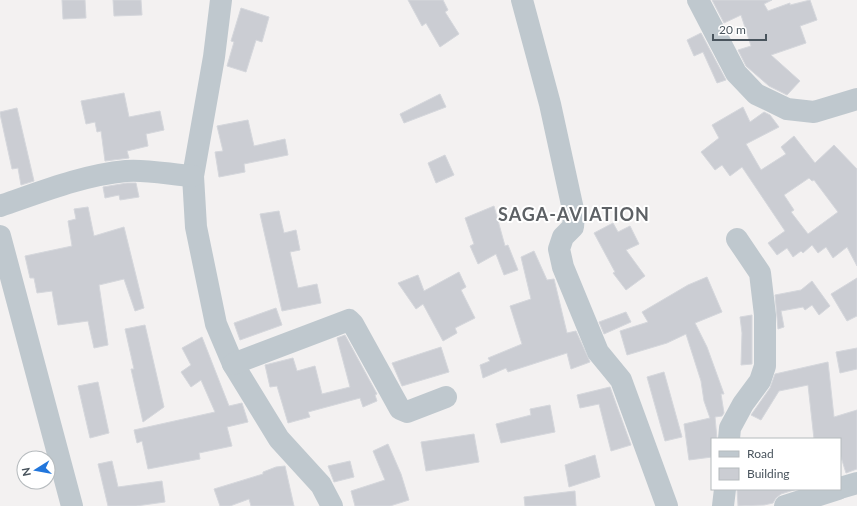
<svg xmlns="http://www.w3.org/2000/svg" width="857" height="506" viewBox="0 0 857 506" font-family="Lato,sans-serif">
<rect width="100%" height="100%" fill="#f3f1f1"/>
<g fill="#cbcdd3" stroke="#d5d7dc" fill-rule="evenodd">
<polygon points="62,0 85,0 86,18 63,19"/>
<polygon points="113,0 141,0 142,15 114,16"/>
<polygon points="408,0 443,0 448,10 445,12 459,34 440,47 426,23 422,26"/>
<polygon points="712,0 772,0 764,4 768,11 790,3 790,5 810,0 817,20 800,26 806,43 771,55 800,81 787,95 769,86 746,66 738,50 751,46 741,15 724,23"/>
<polygon points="241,8 269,17 262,42 256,40 246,72 227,66 234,42 231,41"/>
<polygon points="701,33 726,80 717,83 703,52 694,56 687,40"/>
<polygon points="124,93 129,117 160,111 164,130 146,134 148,146 127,151 129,158 105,161 101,131 97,132 95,122 86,124 81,101"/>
<polygon points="440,94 446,107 404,123 400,114"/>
<path d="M 743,107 L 750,122 L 764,112 L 770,115 L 779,127 L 746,144 L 761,170 L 786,154 L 781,147 L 794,136 L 815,163 L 834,145 L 857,169 L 857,266 L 847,247 L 833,258 L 826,247 L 818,253 L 812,245 L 803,253 L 801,251 L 793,257 L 787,248 L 777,255 L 768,243 L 785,231 L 742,167 L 730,176 L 722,165 L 715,170 L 701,152 L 719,138 L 712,125 ZM 809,178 L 812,181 L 814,180 L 838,212 L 808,234 L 791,212 L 794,210 L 784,195 Z"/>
<polygon points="17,108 34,181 21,185 18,168 12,169 0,114 0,112"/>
<polygon points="248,120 254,146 285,139 288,155 244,164 245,172 219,177 215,152 223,151 217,126"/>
<polygon points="445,155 454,175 436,183 428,163"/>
<polygon points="127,183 136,183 139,197 120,200 119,195 105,198 103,187"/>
<polygon points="494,206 505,246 508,245 518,270 504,275 496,254 478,264 470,246 474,244 465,218"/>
<polygon points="88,207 94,236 124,227 144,308 135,311 124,279 99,285 108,345 94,348 88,321 58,325 52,291 37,293 34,278 30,278 25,256 72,246 68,221 76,219 74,209"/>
<polygon points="279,211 284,233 296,230 300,250 290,252 298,288 317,284 321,303 282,311 260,214"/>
<polygon points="613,223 618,232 630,226 639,244 626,250 645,276 626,290 613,273 615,272 594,233"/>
<polygon points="534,251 547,280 554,279 567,333 576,331 590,362 571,369 567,353 508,372 506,368 483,378 480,365 490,361 488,358 522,344 510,306 531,299 521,257"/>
<polygon points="459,272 466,287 461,290 475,318 455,328 457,333 443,341 423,304 416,309 398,283 418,275 424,291"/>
<polygon points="707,277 722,312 695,323 707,347 724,394 721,394 724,413 722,416 715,417 717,439 712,439 712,457 689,460 684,424 710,418 704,401 701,381 686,334 667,343 627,355 620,331 648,322 642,312 688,285"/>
<polygon points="857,278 857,316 847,321 831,294"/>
<polygon points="812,281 830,306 819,315 812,305 805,310 803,307 781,311 784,327 778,329 775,295 801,290"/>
<polygon points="276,308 282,325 240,340 234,323"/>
<polygon points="626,312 631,322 604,334 599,322"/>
<polygon points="752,315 752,364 741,365 742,333 740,317"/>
<polygon points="145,325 164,407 143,422 131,369 134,369 125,329"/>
<polygon points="345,335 377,394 375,395 377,401 363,407 360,398 308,412 310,417 288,423 277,386 270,387 265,365 293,358 297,371 315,366 322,394 350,387 337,338"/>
<polygon points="202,337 229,406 242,403 248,422 227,427 232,446 199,453 200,459 148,469 142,441 137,443 134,430 215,412 201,380 191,387 181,372 191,365 182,348"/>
<polygon points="441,347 449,372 402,386 392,363"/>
<polygon points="857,348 857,369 840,373 836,352"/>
<polygon points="828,362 834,417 857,410 857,469 846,473 840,454 840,439 814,439 808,385 779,391 761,420 751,415 770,388 775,374"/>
<polygon points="664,372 682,437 665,441 647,377"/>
<polygon points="98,382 109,433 90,438 78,386"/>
<polygon points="610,387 631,445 611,451 599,404 580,408 577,395"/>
<polygon points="550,405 555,432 501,443 496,424 531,415 530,409"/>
<polygon points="474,434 479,462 426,471 421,442"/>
<polygon points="388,444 401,474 409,500 390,506 355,506 351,491 385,480 373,451"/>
<polygon points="595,455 600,477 569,487 565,465"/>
<polygon points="112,461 118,487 162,481 165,502 136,506 108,506 98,464"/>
<polygon points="350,461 354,477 334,482 328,466"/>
<polygon points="285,466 294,506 251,506 249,499 230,506 220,506 214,489 263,474 263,472 276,467"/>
<polygon points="737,489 797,489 781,494 776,498 773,503 764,505 738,506"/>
<polygon points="575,491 576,506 525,506 524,497"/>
</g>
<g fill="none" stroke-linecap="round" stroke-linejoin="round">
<g stroke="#bfc8ce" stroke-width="22">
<polyline points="221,0 214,57 193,176 196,227 216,324 233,364 279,439 321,485 332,506"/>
<polyline points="522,0 550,104 574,214 573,227 563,237 559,249 563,267 598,352 621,380 667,506"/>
<polyline points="698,0 736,73 756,94 787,109 814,112 857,99"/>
<path d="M 0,206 C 41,192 83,175 126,171 C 146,169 173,175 193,176"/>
<polyline points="0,236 72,506"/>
<polyline points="233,364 349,320 353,324 400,409 407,412 446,397"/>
<polyline points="729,439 730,428 743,404 760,381 765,366 765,315 760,273 737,239"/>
<polyline points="840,488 857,483"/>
<polyline points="723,506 725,489"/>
<polyline points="785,506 838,489"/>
</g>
</g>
<g text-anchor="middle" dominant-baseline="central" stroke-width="4" stroke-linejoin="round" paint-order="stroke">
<g font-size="18" font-weight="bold" letter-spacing="1" fill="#5d6165" stroke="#fff">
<text x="574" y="214">SAGA-AVIATION</text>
</g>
</g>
<rect x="711" y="438" width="130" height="52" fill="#ffffff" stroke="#b6bbbe"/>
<rect x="719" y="451" width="20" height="6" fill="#bfc8ce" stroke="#b6bbbe"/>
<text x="747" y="458" font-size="12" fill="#49545d">Road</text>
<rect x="719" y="468" width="20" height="12" fill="#cbcdd3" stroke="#b6bbbe"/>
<text x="747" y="478" font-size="12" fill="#49545d">Building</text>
<g transform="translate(36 470) rotate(259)"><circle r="19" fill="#ffffff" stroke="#b6bbbe"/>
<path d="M0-3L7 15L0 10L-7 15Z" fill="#2176dc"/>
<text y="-6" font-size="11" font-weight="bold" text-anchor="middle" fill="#49545d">N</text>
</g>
<path d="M713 34v6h53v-6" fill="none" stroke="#49545d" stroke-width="2"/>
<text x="719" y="34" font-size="12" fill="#49545d" stroke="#ffffff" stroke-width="3" paint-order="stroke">20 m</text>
</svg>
